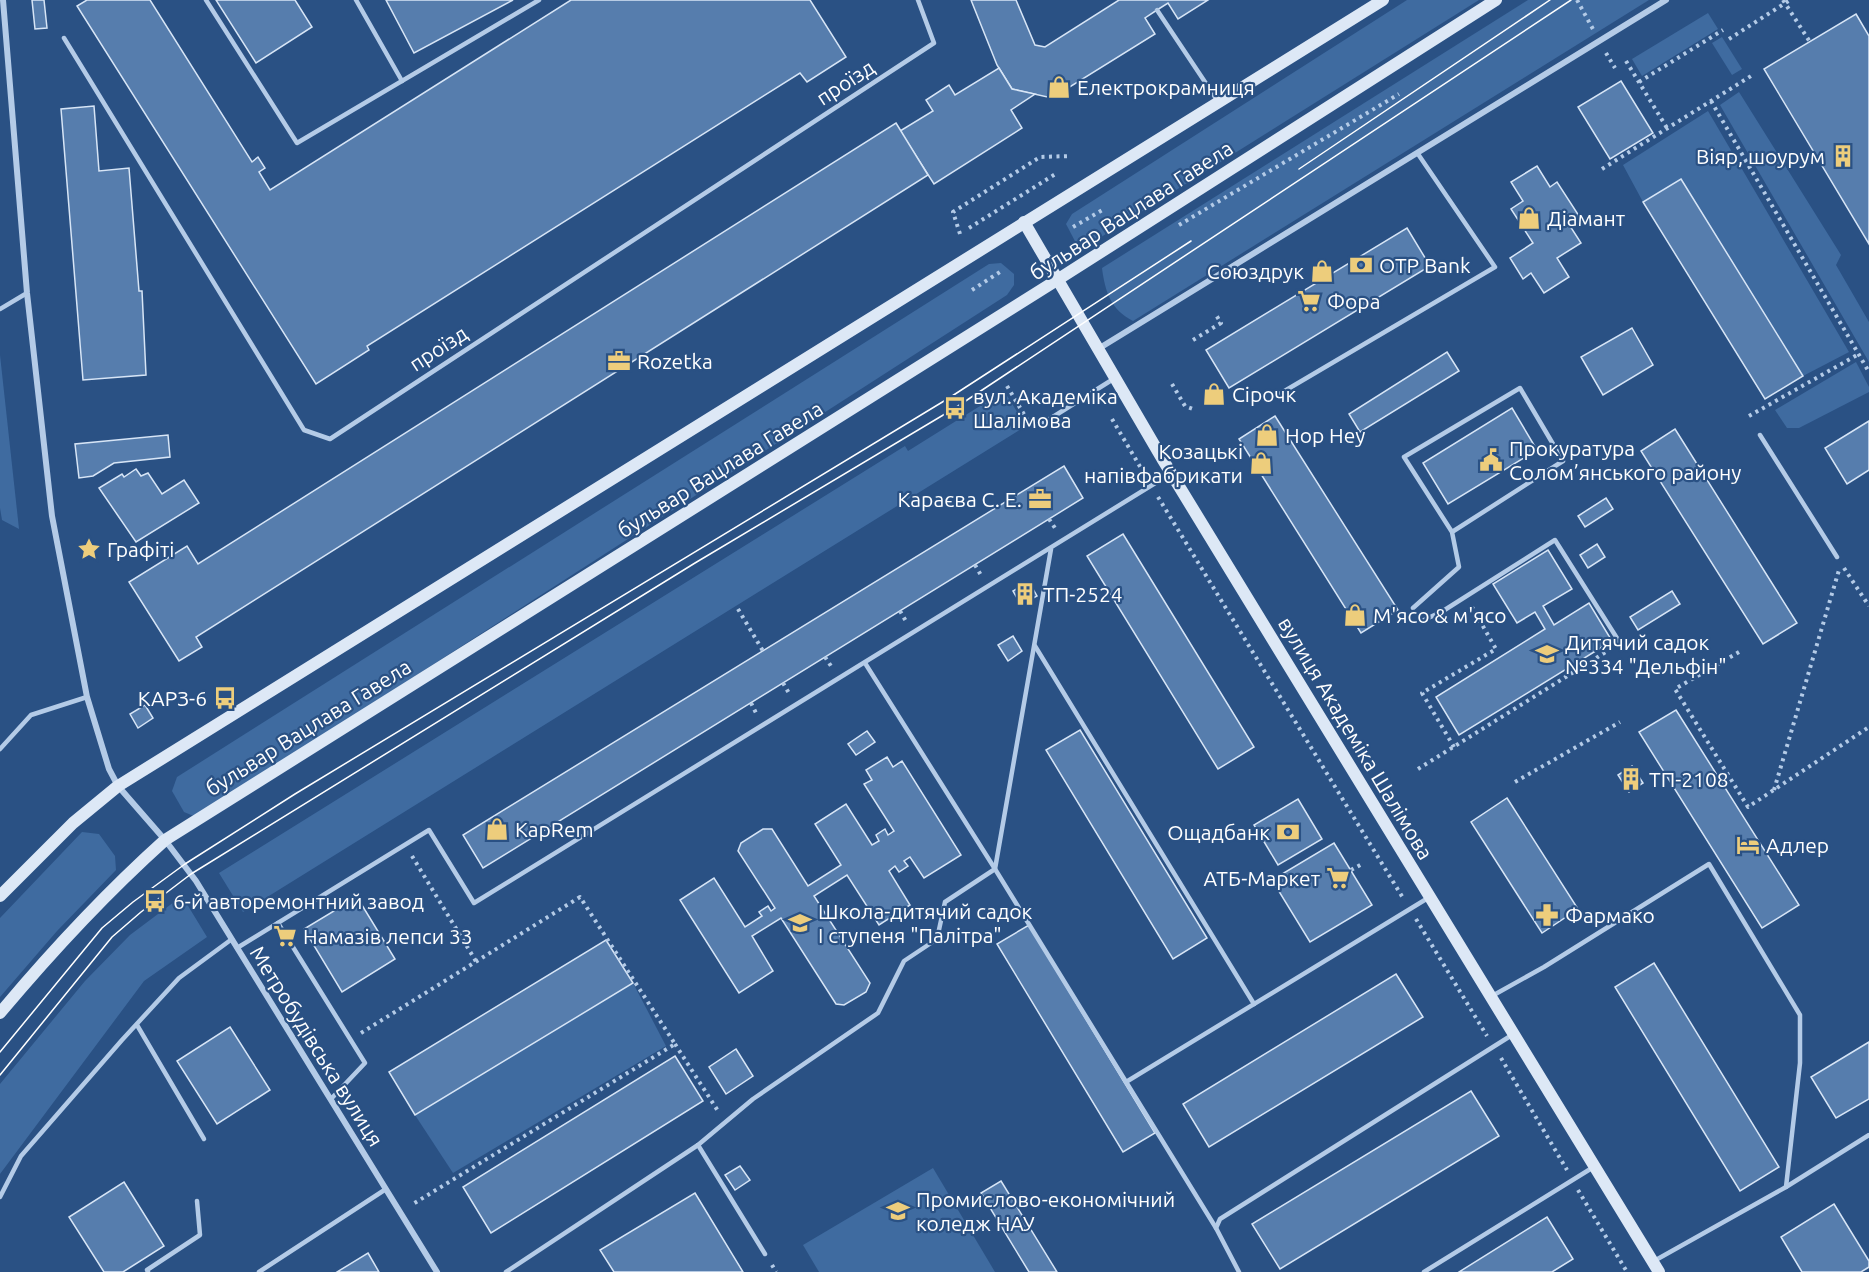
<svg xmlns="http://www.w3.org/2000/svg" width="1869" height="1272" viewBox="0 0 1869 1272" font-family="Ubuntu,sans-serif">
<rect width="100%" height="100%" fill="#2a5184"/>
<g fill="#3f6ba0">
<polygon points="1407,0 1479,0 1090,244 1077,245 1066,224 1072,214"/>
<path d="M 1528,0 L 1649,0 L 1133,321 C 1111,310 1105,292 1102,268 Z"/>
<polygon points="1708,13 1718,29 1642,76 1632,59"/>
<polygon points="1722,37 1742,69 1732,75 1712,43"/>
<polygon points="1739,92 1841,255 1836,265 1869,322 1869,362 1720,105"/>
<polygon points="1708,111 1849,352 1803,376 1681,179 1643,202 1623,165"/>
<polygon points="1001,263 1014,274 1014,285 1007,295 196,817 184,812 172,791 177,777 989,264"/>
<polygon points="0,355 19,529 2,520 0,508"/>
<polygon points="1856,362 1869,387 1869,392 1799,428 1787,428 1775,410"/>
<polygon points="1004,391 1026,426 243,912 219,873 905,446 908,451"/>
<polygon points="82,832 99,834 115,856 116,870 57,931 0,997 0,918"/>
<polygon points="182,896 207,937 144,981 0,1174 0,1084 85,981 130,935"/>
<polygon points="633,983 666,1046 453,1173 415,1115"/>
<polygon points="933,1168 995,1272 819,1272 803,1245"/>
</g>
<g fill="#567dad" stroke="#d7e5f6" stroke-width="1.5">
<polygon points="32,0 44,0 47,28 35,29"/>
<polygon points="87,0 150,0 252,162 258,157 265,168 259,172 270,190 571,0 810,0 846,57 807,82 800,73 367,346 369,350 316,384 77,6"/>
<polygon points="216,0 295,0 312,27 256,63"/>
<polygon points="386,0 513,0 414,53"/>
<polygon points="971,0 1016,0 1035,45 1045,47 1119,0 1208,0 1178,19 1168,3 1157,10 1145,18 1155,34 1052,98 1012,89 997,65"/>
<polygon points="1856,14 1869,36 1869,244 1764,69"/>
<polygon points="999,68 1012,89 1035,94 1011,110 1022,128 934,184 900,131 933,111 926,100 949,85 955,95"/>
<polygon points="1621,81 1653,133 1610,159 1578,107"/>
<polygon points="94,106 99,171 129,168 139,291 142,291 146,375 83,380 61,109"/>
<polygon points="896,123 928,175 196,637 202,647 179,661 129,582 187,546 198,564"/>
<polygon points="1537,166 1550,187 1557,182 1581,219 1570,226 1581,243 1557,258 1569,277 1544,293 1531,273 1523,279 1510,258 1533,243 1511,209 1523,201 1511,182"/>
<polygon points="1681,179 1803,376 1765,399 1643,202"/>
<polygon points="1407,228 1430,266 1229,388 1206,350"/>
<polygon points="1632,328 1653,365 1603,395 1581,357"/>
<polygon points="1447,352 1459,371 1360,432 1349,414"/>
<polygon points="1512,408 1537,450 1448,504 1423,463"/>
<polygon points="1275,416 1398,610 1361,633 1239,439"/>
<polygon points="1869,421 1869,470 1847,484 1825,448"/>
<polygon points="1675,429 1797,623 1763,644 1641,451"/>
<polygon points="168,435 170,457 114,463 93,476 79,478 75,444"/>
<polygon points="1064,466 1083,498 483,868 463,835"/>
<polygon points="136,469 141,476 148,473 162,494 184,480 199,503 136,542 99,488 122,474 124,477"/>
<polygon points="1606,498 1613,509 1585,527 1578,516"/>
<polygon points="1123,534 1254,747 1218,769 1087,556"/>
<polygon points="1597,544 1605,557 1588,568 1580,555"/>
<polygon points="1548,550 1572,589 1543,606 1554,625 1589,603 1612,641 1459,735 1436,697 1545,629 1535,612 1517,623 1493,584"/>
<polygon points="1029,582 1037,596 1021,605 1013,591"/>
<polygon points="1672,591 1680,604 1638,630 1630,617"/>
<polygon points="1013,636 1022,651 1008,661 998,645"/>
<polygon points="145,705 153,718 138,728 130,714"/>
<polygon points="1676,710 1799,905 1762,928 1639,732"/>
<polygon points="1080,730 1207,938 1173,959 1046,750"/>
<polygon points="867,731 875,742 856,755 848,744"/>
<polygon points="887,757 893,767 902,761 961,855 924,878 910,857 904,861 908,866 899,872 895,866 889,871 910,905 879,925 847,875 814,896 870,983 866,992 844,1005 836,1004 781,918 752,936 773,971 739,993 680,900 714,878 745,927 762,916 759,912 768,906 771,911 775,908 738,851 741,843 763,829 772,829 808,886 841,865 815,824 846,804 872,845 879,841 876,835 885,829 888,835 894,831 864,784 872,780 866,770"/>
<polygon points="1632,766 1643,783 1629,792 1618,775"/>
<polygon points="1507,798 1578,909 1542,933 1471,822"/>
<polygon points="1298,799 1322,839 1278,865 1254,825"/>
<polygon points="1334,843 1372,905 1310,942 1272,880"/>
<polygon points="357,897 395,959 342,992 304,929"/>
<polygon points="1029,925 1155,1133 1123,1152 997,944"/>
<polygon points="606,940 633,983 415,1115 389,1072"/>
<polygon points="1654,963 1779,1167 1740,1191 1615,987"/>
<polygon points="1396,974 1423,1017 1209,1147 1183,1104"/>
<polygon points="230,1027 270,1090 217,1124 177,1061"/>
<polygon points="1869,1042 1869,1099 1836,1118 1811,1077"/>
<polygon points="736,1049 753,1076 726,1094 709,1067"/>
<polygon points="675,1056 703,1101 491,1233 463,1187"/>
<polygon points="1471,1091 1499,1136 1280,1269 1252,1224"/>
<polygon points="740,1166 750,1180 735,1190 725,1175"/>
<polygon points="1001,1181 1057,1272 1029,1272 981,1193"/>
<polygon points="124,1182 164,1246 123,1272 104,1272 69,1217"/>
<polygon points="695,1193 743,1272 614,1272 600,1250"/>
<polygon points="1834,1204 1869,1261 1869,1267 1861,1272 1802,1272 1781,1237"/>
<polygon points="1547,1217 1573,1259 1552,1272 1459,1272"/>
<polygon points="368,1253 379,1272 337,1272"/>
</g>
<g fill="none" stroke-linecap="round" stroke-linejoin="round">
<g stroke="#b4cbe7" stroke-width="4" stroke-dasharray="3 4.5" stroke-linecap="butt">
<polyline points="1577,0 1594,31"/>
<polyline points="1783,0 1810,42"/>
<polyline points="1729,39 1790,0"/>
<polyline points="1606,53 1615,68"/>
<polyline points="1626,61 1667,128"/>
<polyline points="1639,82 1723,30"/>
<polyline points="1711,101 1869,372"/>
<polyline points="1602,169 1751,76"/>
<polyline points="1179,225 1399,94"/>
<polyline points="1073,227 1104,209"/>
<polyline points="969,228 1057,173"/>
<polyline points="960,234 953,212 1040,157 1071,156"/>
<polyline points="972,290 1003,270"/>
<polyline points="1193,340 1221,323 1216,315"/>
<polyline points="1172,384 1185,406 1193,409"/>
<polyline points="1007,386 1028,421"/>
<polyline points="1749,416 1859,354"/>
<polyline points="1112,419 1145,475"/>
<polyline points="1158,497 1403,898"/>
<polyline points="1049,519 1057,531"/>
<polyline points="975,565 982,577"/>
<polyline points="1844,568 1869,606"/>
<polyline points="738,609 763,651"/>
<polyline points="900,611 907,623"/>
<polyline points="1739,652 1675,689 1748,807 1869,727"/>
<polyline points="825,657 833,669"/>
<polyline points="783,683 790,695"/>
<polyline points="751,703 757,715"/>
<polyline points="1454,747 1422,693 1496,649 1472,607"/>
<polyline points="1418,769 1609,650"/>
<polyline points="1515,782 1620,722"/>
<polyline points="1774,790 1839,570"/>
<polyline points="412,856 477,963"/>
<polyline points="1351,870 1362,864"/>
<polyline points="1416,919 1487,1036"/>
<polyline points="361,1033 580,897 675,1044 413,1204"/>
<polyline points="675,1044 718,1111"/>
<polyline points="1501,1058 1567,1170"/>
<polyline points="1578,1190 1627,1272"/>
<polyline points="772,1265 776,1272"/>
</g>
<g stroke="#b4cbe7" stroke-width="4.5">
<polyline points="206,0 297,143 539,0"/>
<polyline points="356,0 402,81"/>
<polyline points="1157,10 1217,100"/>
<polyline points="64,38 304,430 330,439 934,43 918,0"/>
<polyline points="0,309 27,293"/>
<polyline points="1276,396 1495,267 1418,154"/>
<polyline points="1040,425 1115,378"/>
<polyline points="1760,435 1837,557"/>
<polyline points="1413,608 1459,567 1452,532 1404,457 1520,388 1563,461 1452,532"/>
<polyline points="1422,621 1443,611 1555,540 1620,643"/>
<polyline points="1035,646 1254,1004"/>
<polyline points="865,663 995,869 1216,1228"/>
<polyline points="0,749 31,715 87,697"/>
<polyline points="278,923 365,1063 331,1099"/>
<polyline points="237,948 429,830 474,903 1170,474"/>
<polyline points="1492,996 1544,967 1709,864 1800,1015 1800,1063 1786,1187"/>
<polyline points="137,1025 204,1139"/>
<polyline points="1126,1082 1428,898"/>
<polyline points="698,1145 765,1254"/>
<polyline points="0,1197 21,1156 122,1040 179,978 232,939"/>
<polyline points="1654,1261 1786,1187 1869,1135"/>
<polyline points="148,1272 147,1270 200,1235 197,1201"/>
<polyline points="259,1272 386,1189"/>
<polyline points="506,1272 698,1145 753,1099 878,1013 904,961 937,939 945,902 995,869 1051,549"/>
<polyline points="1239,1272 1216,1228 1220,1219 1512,1035"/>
<polyline points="1424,1272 1592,1168"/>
</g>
<g stroke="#b4cbe7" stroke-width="6">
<polyline points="3,0 27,293 52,516 87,697 109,769 118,786 165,840 196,881 437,1272"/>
<polyline points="1098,349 1666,0"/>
</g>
<g stroke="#dde8f6" stroke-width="12">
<polyline points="1024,222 1163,460 1659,1272"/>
<polyline points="0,896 73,823 118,786 1383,0"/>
<path d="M 0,1013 C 52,951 105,894 165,840 L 1057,280 L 1496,0"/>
</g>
<g stroke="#fff" stroke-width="1.5">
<polyline points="1299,169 1550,0"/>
<polyline points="0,1052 102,928 133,902 185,864 295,794 949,398 1191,241"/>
<polyline points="0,1075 112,937 141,912 191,874 695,563 955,408 1571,0"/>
</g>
</g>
<defs>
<g id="shop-bare" transform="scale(1.8)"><path d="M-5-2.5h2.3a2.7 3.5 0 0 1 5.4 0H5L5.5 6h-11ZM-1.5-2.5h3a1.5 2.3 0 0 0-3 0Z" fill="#edcd7c" stroke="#2a5184" stroke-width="2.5" paint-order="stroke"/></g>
<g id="building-bare" transform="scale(1.8)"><path d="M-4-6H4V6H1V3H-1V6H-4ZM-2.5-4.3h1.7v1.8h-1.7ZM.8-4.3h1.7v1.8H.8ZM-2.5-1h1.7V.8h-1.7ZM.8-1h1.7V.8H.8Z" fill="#edcd7c" stroke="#2a5184" stroke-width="2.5" paint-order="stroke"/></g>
<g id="bank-bare" transform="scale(1.8)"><path d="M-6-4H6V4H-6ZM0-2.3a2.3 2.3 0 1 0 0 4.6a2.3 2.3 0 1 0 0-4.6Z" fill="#edcd7c" stroke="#2a5184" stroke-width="2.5" paint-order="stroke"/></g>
<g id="supermarket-bare" transform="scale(1.8)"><path d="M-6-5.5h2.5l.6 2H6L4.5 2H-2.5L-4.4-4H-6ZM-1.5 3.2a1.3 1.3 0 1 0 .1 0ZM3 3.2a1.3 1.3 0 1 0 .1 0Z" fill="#edcd7c" stroke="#2a5184" stroke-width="2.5" paint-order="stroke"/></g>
<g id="office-bare" transform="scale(1.8)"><path d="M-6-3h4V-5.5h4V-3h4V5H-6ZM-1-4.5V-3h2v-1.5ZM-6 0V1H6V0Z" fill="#edcd7c" stroke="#2a5184" stroke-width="2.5" paint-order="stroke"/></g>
<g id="bus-bare" transform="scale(1.8)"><path d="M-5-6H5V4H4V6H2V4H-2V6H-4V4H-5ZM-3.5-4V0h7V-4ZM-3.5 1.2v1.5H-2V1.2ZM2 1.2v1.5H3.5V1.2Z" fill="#edcd7c" stroke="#2a5184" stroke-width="2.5" paint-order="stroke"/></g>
<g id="civic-bare" transform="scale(1.8)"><path d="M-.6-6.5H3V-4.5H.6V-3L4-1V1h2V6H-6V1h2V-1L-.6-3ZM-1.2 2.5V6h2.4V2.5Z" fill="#edcd7c" stroke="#2a5184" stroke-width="2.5" paint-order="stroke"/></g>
<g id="sight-bare" transform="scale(1.8)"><path d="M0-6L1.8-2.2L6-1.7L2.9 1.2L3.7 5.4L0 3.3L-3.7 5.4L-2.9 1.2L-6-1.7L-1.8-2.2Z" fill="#edcd7c" stroke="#2a5184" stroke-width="2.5" paint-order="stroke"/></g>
<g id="school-bare" transform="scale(1.8)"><path d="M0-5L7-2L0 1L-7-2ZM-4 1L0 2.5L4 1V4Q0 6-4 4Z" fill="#edcd7c" stroke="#2a5184" stroke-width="2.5" paint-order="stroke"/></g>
<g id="hotel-bare" transform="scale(1.8)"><path d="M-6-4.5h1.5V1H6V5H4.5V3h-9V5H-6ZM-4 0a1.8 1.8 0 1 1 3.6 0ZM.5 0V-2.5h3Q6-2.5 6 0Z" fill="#edcd7c" stroke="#2a5184" stroke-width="2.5" paint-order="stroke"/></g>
<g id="pharmacy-bare" transform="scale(1.8)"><path d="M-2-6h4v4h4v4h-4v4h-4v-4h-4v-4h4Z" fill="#edcd7c" stroke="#2a5184" stroke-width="2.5" paint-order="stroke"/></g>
<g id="university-bare" transform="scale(1.8)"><path d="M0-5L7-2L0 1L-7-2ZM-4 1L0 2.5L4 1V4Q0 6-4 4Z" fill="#edcd7c" stroke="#2a5184" stroke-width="2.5" paint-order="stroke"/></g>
</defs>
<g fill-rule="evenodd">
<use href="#shop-bare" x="1059" y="87"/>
<use href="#building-bare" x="1843" y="156"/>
<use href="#shop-bare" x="1529" y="218"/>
<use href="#bank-bare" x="1361" y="265"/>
<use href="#shop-bare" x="1322" y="271"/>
<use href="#supermarket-bare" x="1309" y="301"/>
<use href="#office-bare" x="619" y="361"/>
<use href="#shop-bare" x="1214" y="394"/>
<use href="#bus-bare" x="955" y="408"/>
<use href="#shop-bare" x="1267" y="435"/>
<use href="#civic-bare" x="1491" y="460"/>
<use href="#shop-bare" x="1261" y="463"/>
<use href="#office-bare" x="1040" y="499"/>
<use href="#sight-bare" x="89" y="549"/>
<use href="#building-bare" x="1025" y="594"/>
<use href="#shop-bare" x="1355" y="615"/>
<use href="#school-bare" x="1547" y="654"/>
<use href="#bus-bare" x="225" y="698"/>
<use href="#building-bare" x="1631" y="779"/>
<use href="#shop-bare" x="497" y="829"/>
<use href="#bank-bare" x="1288" y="832"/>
<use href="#hotel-bare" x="1748" y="845"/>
<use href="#supermarket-bare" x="1338" y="878"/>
<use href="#bus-bare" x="155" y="901"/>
<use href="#pharmacy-bare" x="1547" y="915"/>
<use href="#school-bare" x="800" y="923"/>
<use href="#supermarket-bare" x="285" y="936"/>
<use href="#university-bare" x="898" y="1211"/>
</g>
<g text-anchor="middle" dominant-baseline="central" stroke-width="4.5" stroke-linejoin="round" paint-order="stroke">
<g font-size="21" fill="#fff" stroke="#2a5184">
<text transform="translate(845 82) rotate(-33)">проїзд</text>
<text transform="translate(1131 210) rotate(-33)">бульвар Вацлава Гавела</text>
<text transform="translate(438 348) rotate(-33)">проїзд</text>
<text transform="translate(720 469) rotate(-32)">бульвар Вацлава Гавела</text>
<text transform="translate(308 727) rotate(-32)">бульвар Вацлава Гавела</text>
<text transform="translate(1356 738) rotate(59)">вулиця Академіка Шалімова</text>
<text transform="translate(317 1046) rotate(58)">Метробудівська вулиця</text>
</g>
<g font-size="21" fill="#fff" stroke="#2a5184" text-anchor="start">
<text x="1077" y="87">Електрокрамниця</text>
<text x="1825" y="156" text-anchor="end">Віяр, шоурум</text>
<text x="1547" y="218">Діамант</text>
<text x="1379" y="265">OTP Bank</text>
<text x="1304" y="271" text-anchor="end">Союздрук</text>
<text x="1327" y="301">Фора</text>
<text x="637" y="361">Rozetka</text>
<text x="1232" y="394">Сірочк</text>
<text x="973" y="396">вул. Академіка<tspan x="973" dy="24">Шалімова</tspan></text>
<text x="1285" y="435">Hop Hey</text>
<text x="1509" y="448">Прокуратура<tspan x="1509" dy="24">Солом’янського району</tspan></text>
<text x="1243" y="451" text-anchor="end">Козацькі<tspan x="1243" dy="24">напівфабрикати</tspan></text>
<text x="1022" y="499" text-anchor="end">Караєва С. Е.</text>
<text x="107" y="549">Графіті</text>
<text x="1043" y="594">ТП-2524</text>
<text x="1373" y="615">М'ясо &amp; м'ясо</text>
<text x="1565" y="642">Дитячий садок<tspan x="1565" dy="24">№334 "Дельфін"</tspan></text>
<text x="207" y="698" text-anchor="end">КАРЗ-6</text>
<text x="1649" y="779">ТП-2108</text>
<text x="515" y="829">KapRem</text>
<text x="1270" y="832" text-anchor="end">Ощадбанк</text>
<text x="1766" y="845">Адлер</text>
<text x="1320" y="878" text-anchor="end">АТБ-Маркет</text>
<text x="173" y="901">6-й авторемонтний завод</text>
<text x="818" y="911">Школа-дитячий садок<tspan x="818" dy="24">І ступеня "Палітра"</tspan></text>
<text x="1565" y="915">Фармако</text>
<text x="303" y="936">Намазів лепси 33</text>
<text x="916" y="1199">Промислово-економічний<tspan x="916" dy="24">коледж НАУ</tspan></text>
</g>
</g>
</svg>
